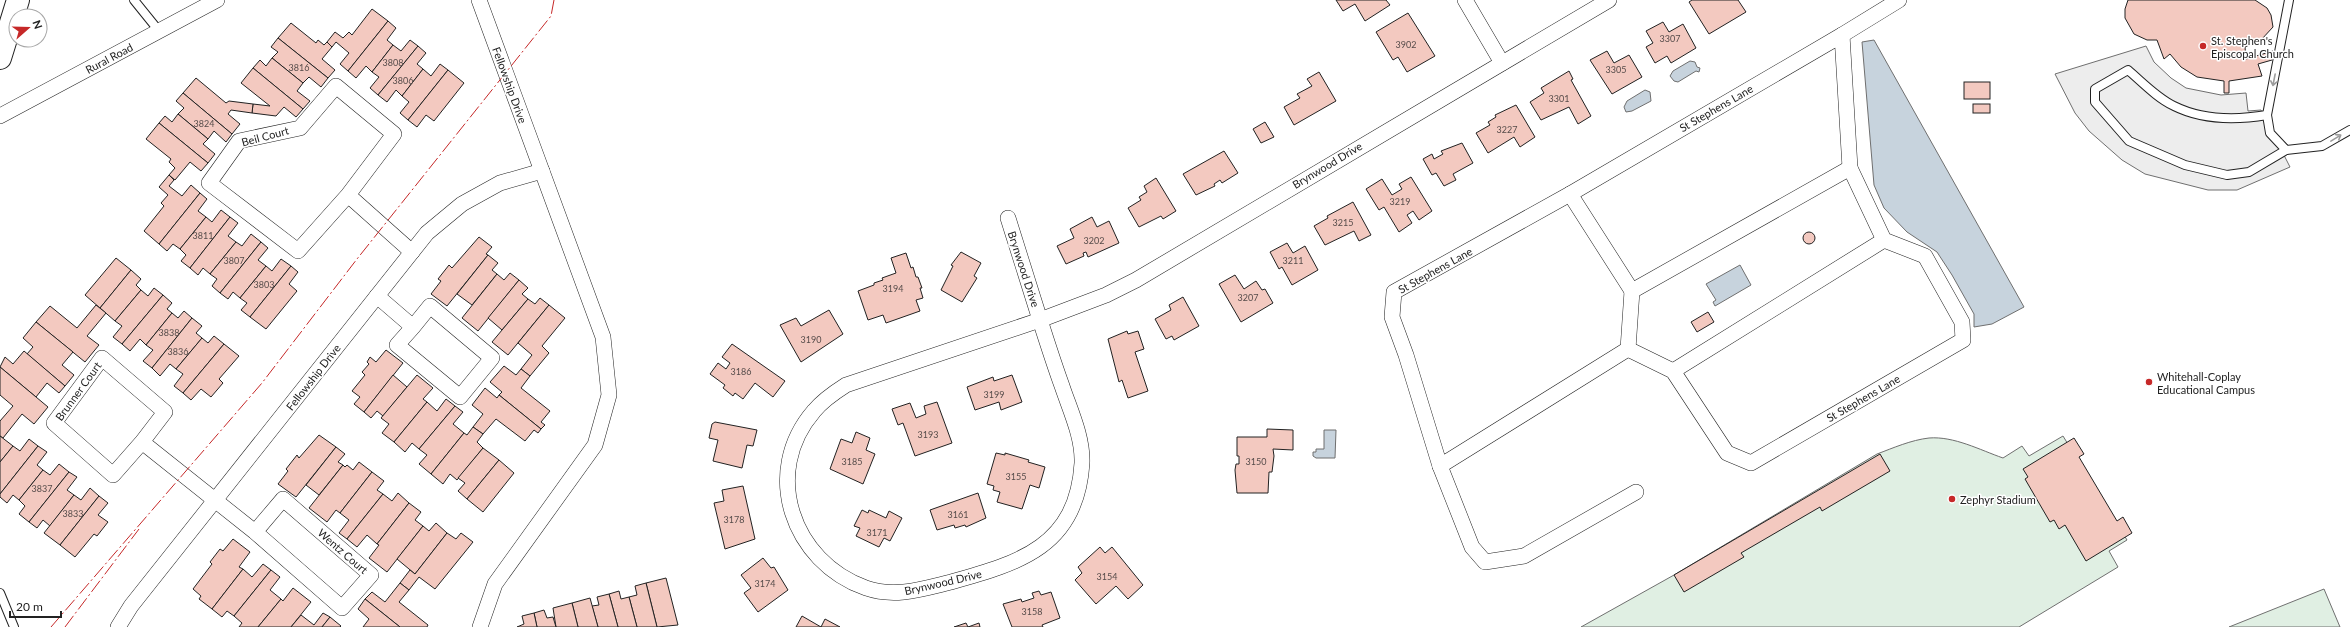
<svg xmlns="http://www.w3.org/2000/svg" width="2350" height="627" viewBox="0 0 2350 627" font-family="Lato,sans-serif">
<rect width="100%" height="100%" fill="#fff"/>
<g fill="#e0efe3" stroke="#6f6f6f">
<path d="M 2063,436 L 2127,540 L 2109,551 L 2118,567 L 2019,627 L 1581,627 L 1674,575 L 1877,454 C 1893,448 1911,440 1929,438 C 1954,436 1980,450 2003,458 L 2022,446 L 2029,456 Z"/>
<polygon points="2324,589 2340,627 2229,627"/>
</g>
<polygon fill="#ededed" stroke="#6f6f6f" points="2146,46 2154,62 2171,78 2186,88 2221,95 2246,93 2248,111 2261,110 2290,167 2237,190 2208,190 2145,174 2122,160 2089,131 2075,113 2055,74"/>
<g fill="#c7d3dd" stroke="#6f6f6f">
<polygon points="1874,40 2024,307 1992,324 1974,327 1974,314 1952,275 1937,252 1907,232 1884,208 1874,185 1862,42"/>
<polygon points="1690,61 1695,62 1697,67 1700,68 1699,72 1696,71 1678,82 1674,81 1670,76 1673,71"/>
<polygon points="1645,90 1650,92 1651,101 1632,111 1626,112 1624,107 1627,101"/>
<polygon points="1740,265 1751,285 1715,306 1713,302 1716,300 1706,284"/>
<polygon points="1324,430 1336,430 1335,458 1316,458 1313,456 1313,452 1316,452 1316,449 1324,449"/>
</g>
<g fill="#f3c9c0" stroke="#222">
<polygon points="1336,0 1386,0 1390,5 1365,21 1355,4 1343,11"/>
<polygon points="1692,0 1738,0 1746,12 1709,34 1689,2"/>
<polygon points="2128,0 2255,0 2267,8 2271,15 2273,27 2261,40 2245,47 2246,59 2273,51 2272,60 2258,64 2262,76 2229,81 2229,93 2224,93 2224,81 2197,77 2181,67 2170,54 2164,59 2157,40 2147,40 2134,34 2125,18 2125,9"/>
<polygon points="372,9 388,21 348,71 340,64 349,53 336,42 332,47 327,42 335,32 343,38 349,32 352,35"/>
<polygon points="1408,13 1435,56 1407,72 1398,57 1393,60 1376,32"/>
<polygon points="388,21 396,28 387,40 393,45 372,72 366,66 356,78 348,71"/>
<polygon points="1663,22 1669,32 1683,24 1696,48 1671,63 1667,56 1655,63 1646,47 1653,43 1646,31"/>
<polygon points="291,23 316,43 318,40 324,45 327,42 332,47 322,59 335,70 328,78 278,38"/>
<polygon points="278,38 328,78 321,87 309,77 303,83 272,58 278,52 271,47"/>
<polygon points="410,40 418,46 378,95 370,88 379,77 372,72 393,45 401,51"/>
<polygon points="418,46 426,53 417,64 423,69 402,96 396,90 387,102 378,95"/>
<polygon points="1607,51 1614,63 1629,55 1642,77 1612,94 1590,60"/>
<polygon points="272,58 303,83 297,91 310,101 303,109 253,68 260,60 266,66"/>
<polygon points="440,64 448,70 408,120 400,113 409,102 402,96 423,69 431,76"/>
<polygon points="253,68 303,109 296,117 284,107 276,116 252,113 253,104 270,106 241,83"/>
<polygon points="448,70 464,83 434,121 426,115 417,127 408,120"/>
<polygon points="1569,71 1573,79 1571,80 1591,116 1578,124 1569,107 1541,120 1530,102 1544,93 1541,88"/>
<polygon points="1319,72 1336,101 1294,125 1284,107 1300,98 1297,94 1312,86 1307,79"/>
<polygon points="196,78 226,103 229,101 253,104 252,113 231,110 228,114 240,124 232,134 183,93"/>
<rect x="1964" y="82" width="26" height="17"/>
<polygon points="183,93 232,134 226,142 214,131 208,139 178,114 184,108 176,101"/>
<rect x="1973" y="104" width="17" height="9"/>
<polygon points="1516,105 1535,137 1520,147 1514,137 1488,153 1476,133 1490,125 1488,122 1496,117 1495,115"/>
<polygon points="178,114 208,139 203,144 215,154 208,163 159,123 165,116 172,122"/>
<polygon points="1265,122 1274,137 1261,143 1253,129"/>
<polygon points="159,123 208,163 201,171 190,162 175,180 169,175 175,168 169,162 171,159 146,139"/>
<polygon points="1462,143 1473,163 1453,174 1456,180 1444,186 1436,173 1432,175 1423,159 1432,154 1434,159 1443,154 1441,151"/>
<polygon points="1224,151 1238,173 1222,183 1220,180 1214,184 1215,186 1196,195 1183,174"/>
<polygon points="169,175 174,180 169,186 182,196 191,185 200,193 159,244 144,231 164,206 161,203 168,195 159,187"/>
<polygon points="1411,177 1432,211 1419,220 1413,211 1407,215 1412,223 1399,232 1384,207 1379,210 1366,189 1382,179 1392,195 1402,189 1399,184"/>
<polygon points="1156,178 1176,211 1163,219 1161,216 1139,227 1128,208 1141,200 1139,197 1147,192 1144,186"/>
<polygon points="200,193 207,199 198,211 206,217 180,249 173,244 167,251 159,244"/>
<polygon points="1353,202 1371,235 1359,241 1354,231 1325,245 1314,226 1328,218 1327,216"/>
<polygon points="221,210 230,217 190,268 181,261 186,255 180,249 206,217 212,222"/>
<polygon points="230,217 238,223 228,236 236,242 210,274 203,268 198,275 190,268"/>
<polygon points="1092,217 1097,227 1109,221 1119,243 1088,257 1086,252 1083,253 1084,256 1066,264 1057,246 1074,238 1070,229"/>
<circle cx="1809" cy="238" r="6"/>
<polygon points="251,234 261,242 220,293 212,286 217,279 210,274 236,242 242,246"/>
<polygon points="479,237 492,247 486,254 488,255 447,306 431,294 441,281 438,279 449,265 452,268"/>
<polygon points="261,242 268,248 258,260 266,266 240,298 233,292 228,299 220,293"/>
<polygon points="1287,243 1293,253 1305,246 1318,270 1292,285 1282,267 1279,269 1270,252"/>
<polygon points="961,252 981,263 974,276 977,278 962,302 941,290 953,266 951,265"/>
<polygon points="906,253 911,268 913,267 916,277 918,277 922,288 920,288 923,298 916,300 920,311 886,323 883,315 868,320 858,291 874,285 874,283 883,280 882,278 896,273 891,258"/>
<polygon points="488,255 498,263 492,270 497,274 472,305 457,294"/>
<polygon points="116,258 131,270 100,308 85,295"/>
<polygon points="281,259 291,266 250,317 241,310 247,303 240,298 266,266 272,271"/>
<polygon points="291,266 298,272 289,284 297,291 266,329 250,317"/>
<polygon points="131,270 141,279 136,285 141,290 115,321 100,308"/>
<polygon points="510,273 519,280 478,331 462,318 497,274 504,280"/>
<polygon points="1235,275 1244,289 1256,281 1262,290 1265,289 1273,303 1241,322 1219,284"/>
<polygon points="519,280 528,288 522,294 528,299 502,330 488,318"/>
<polygon points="154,288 163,295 122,344 113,337 122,326 115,321 141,290 148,296"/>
<polygon points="163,295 172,303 167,309 172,313 146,345 140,339 130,351 122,344"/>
<polygon points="1183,297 1199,326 1174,340 1172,336 1166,339 1155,319 1171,310 1169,305"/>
<polygon points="540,298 549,305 508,355 492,342 528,299 535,304"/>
<polygon points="96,305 106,313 87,336 99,345 85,362 36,322 50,306 77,328"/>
<polygon points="549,305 565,318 542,346 549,353 530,376 521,369 532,355 518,343"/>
<polygon points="829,310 843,334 801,362 780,325 796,318 801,326"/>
<polygon points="184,311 192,318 152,368 143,361 153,350 146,345 172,313 178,318"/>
<polygon points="1708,312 1714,322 1697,332 1691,322"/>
<polygon points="192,318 202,326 196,333 202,338 176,369 170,364 160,376 152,368"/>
<polygon points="36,322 73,352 62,365 74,375 65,386 27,354 33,347 23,338"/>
<polygon points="1127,331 1128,334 1138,331 1144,349 1135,352 1148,391 1128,398 1122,380 1119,382 1108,339"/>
<polygon points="214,336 224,344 183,393 174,386 183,374 176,369 202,338 208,343"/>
<polygon points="224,344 239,356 219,379 223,383 211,397 201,389 191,400 183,393"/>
<polygon points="732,344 785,381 773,397 755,383 743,399 735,393 733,396 723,388 725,385 710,374 718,363 726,369 730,363 722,357"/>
<polygon points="386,350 403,363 364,412 354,404 360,397 352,391 365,375 362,372 369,364 367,362 370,357 376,362"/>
<polygon points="24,351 65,386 59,393 47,383 36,397 0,367 5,357 13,364"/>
<polygon points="504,366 516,375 521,369 530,376 521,388 550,411 541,422 545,425 541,429 499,395 502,392 490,382"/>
<polygon points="0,367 48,407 34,424 22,414 3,438 0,436 0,421 13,406 0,395"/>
<polygon points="393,375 407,387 383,416 377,411 371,418 364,412"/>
<polygon points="417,375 433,388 423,399 427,402 394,442 382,433 389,424 381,418"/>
<polygon points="1012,375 1022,402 1001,410 999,402 975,410 967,387 993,377 994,381"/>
<polygon points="485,388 497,398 499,395 541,429 538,433 534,430 525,441 496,419 483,434 473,427 483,414 472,405"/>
<polygon points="446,399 455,406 419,449 412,443 405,452 394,442 427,402 437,411"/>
<polygon points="937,402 952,443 915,456 903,423 898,425 892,409 910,403 916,418 926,414 924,406"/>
<polygon points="455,406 463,412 453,424 464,433 431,474 419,464 427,455 419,449"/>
<polygon points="715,422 757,430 753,446 747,445 742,468 713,461 718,440 709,438 712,424"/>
<polygon points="473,427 483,434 477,442 483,448 457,480 450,474 443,484 431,474 464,433 467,435"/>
<polygon points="1267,429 1293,430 1293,450 1273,449 1274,456 1272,472 1269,472 1268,493 1237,493 1235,470 1236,464 1239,464 1239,456 1237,456 1237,437 1267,437"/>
<polygon points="856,432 870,438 866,450 875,454 863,484 830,469 841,439 852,443"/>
<polygon points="319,435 336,447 296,497 278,484 288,471 286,469 297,455 299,458"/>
<polygon points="0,436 13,446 0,462"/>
<polygon points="2074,438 2084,454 2079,457 2117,521 2123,517 2132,533 2086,561 2065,525 2059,529 2054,520 2050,522 2025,479 2028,477 2023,469"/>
<polygon points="29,439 38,446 0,494 0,462 13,446 20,451"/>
<polygon points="38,446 47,452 37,465 43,470 19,500 13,495 7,503 0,497 0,494"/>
<polygon points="336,447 345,454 338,462 343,465 319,495 306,485"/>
<polygon points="483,448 499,460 467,499 458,491 465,483 458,478"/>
<polygon points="996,453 1005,455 1005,453 1029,460 1028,462 1045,467 1039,488 1030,485 1022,509 997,502 1000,492 993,490 994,486 987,484"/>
<polygon points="1880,454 1890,471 1822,511 1820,507 1741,553 1744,557 1684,592 1674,575"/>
<polygon points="499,460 514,473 483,512 467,499"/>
<polygon points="359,462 372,472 340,513 336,510 327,522 309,508 343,465 345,467 347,465 353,470"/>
<polygon points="59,464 69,472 29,522 19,514 25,506 19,500 43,470 50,475"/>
<polygon points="69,472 77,477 67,490 74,495 50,526 43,520 37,528 29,522"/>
<polygon points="372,472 384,481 377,490 383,494 347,539 339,533 349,520 340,513"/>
<polygon points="743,486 755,539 725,549 714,503 724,501 722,490"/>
<polygon points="90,488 99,496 60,545 44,533 74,495 81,500"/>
<polygon points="398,493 409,503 377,544 367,535 357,547 347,539 383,494 392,501"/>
<polygon points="978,493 986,518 966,527 965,525 955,528 954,525 937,530 930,510"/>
<polygon points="99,496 108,503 98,515 108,522 97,536 94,534 75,557 60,545"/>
<polygon points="409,503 421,512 415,520 423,526 387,572 369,558 379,545 377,544"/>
<polygon points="862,510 868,513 869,510 886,518 889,511 902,518 890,541 884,538 879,547 856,536 860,528 854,526"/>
<polygon points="436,523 447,533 415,574 397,559 423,526 429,531"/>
<polygon points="447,533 456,539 461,533 473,542 435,589 419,577 409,590 400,583 410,570 415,574"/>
<polygon points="233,539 250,552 239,567 243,569 212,609 199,599 201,596 193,589 212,564 210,562 220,549 223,551"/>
<polygon points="1100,547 1105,553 1112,547 1143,585 1128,599 1116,586 1096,604 1075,580 1082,573 1078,567"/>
<polygon points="763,558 771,568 774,567 788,590 758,612 744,593 751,588 741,575"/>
<polygon points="263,564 271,570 234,616 227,611 222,617 212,609 243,569 252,577"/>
<polygon points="271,570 280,577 270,590 281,599 258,627 239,627 242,623 234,616"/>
<polygon points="666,578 678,625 657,627 646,583"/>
<polygon points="400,583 409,590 399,602 428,625 427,627 400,627 365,599 372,592 385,602"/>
<polygon points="646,583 657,627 637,627 629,597 637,595 635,586"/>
<polygon points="293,588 311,602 291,627 258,627 281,599 283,601"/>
<polygon points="619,591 621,599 629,597 637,627 618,627 609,594"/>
<polygon points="1039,591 1041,595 1051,592 1060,618 1042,625 1043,627 1012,627 1003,604 1021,599 1022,602 1034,598 1032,593"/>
<polygon points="609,594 618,627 598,627 592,606 599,605 597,597"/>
<polygon points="590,598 598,627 578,627 572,603"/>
<polygon points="365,599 400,627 363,627 369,619 358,609"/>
<polygon points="572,603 578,627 556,627 553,608"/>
<polygon points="544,610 547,618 553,617 556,627 537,627 534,613"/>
<polygon points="323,613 330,617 322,627 291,627 301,615 314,625"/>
<polygon points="534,613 537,627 517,627 524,624 522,616"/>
<polygon points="802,616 821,627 825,619 840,627 796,627"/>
<polygon points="330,617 341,626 340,627 322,627"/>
<polygon points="966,623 968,627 979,623 980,627 954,627"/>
</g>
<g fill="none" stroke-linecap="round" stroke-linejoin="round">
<g stroke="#222" stroke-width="10">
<g id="service">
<polyline points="134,0 159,31"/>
<polyline points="2289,0 2267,115 2270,133 2286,150 2322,146 2350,130"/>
<path d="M 2267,115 C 2237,120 2202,120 2174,106 C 2157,98 2142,82 2128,70 L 2095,89 L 2095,102 L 2129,141 L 2185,165 L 2227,175 L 2249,172 L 2286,150"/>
<polyline points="0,593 14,627"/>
</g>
</g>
<g stroke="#222" stroke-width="16">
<g id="minor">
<polyline points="479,0 603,337 609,395 595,445 495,584 480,627"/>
<polyline points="1465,0 1502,63"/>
<polygon points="1842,35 1850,168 1884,240 1925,256 1962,322 1963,340 1751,463 1727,453 1673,371 1628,349 1440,466 1406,355 1392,317 1394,292 1570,194"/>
<polyline points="1842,35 1899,0"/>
<polyline points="0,116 217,0"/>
<polyline points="1570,194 1632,291 1850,168"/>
<polyline points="348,195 298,251 209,183 239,141 300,128 336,86 394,134 348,195 412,252"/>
<polyline points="1008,218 1040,320 1106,295 1136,280 1609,0"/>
<polyline points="377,296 413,327 430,306 492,358 460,397 397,345 413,327"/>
<path d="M 1040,320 C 1047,342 1054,364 1062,386 C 1070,410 1083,437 1082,463 C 1077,546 1020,563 951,582 C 922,589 895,598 866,588 C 792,562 761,472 814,411 C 823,400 835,392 846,385 Z"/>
<polyline points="1628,349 1632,291"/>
<polyline points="1673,371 1884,240"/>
<polyline points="142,442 165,412 102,358 54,423 113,475 142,442 255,532 342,608 371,575 283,499 255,532"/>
<polyline points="1440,466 1472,547 1485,562 1524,556 1636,492"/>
<polyline points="118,627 131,606 427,233 462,204 500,183 542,171"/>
</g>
</g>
<g stroke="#222" stroke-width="24">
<polyline id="secondary" points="0,58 18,0"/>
</g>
<use href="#service" stroke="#fff" stroke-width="8"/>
<use href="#minor" stroke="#fff" stroke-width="15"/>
<use href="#secondary" stroke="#fff" stroke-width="22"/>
<g stroke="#c62828" stroke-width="1" stroke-dasharray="14 3 2 3" stroke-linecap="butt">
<polyline points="51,627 262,383 357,259 551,16 554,0"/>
<polyline points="65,627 139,529"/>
</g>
</g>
<defs><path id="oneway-shaft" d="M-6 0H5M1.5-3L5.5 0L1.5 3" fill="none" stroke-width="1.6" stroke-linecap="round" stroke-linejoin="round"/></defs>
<g stroke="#9c9c9c">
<use href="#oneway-shaft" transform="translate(2274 80) rotate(101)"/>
<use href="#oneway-shaft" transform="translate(2336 138) rotate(-31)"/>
</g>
<g fill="#c62828" stroke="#fff" stroke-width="1.5">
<circle cx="2203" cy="46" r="4"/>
<circle cx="2149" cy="382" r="4"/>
<circle cx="1952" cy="499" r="4"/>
</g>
<g text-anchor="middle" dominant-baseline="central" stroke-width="3" stroke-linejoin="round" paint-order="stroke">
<g font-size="9" fill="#564c4a">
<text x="1670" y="38">3307</text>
<text x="1406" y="44">3902</text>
<text x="393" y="62">3808</text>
<text x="299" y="67">3816</text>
<text x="1616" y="69">3305</text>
<text x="403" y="80">3806</text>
<text x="1559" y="98">3301</text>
<text x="204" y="123">3824</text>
<text x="1507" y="129">3227</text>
<text x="1400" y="201">3219</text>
<text x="1343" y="222">3215</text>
<text x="203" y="235">3811</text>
<text x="1094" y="240">3202</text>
<text x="234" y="260">3807</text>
<text x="1293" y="260">3211</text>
<text x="264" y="284">3803</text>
<text x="893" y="288">3194</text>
<text x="1248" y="297">3207</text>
<text x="169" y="332">3838</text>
<text x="811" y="339">3190</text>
<text x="178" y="351">3836</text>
<text x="741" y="371">3186</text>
<text x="994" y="394">3199</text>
<text x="928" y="434">3193</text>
<text x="852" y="461">3185</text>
<text x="1256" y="461">3150</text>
<text x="1016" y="476">3155</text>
<text x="42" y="488">3837</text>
<text x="73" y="513">3833</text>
<text x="958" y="514">3161</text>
<text x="734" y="519">3178</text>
<text x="877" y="532">3171</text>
<text x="1107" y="576">3154</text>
<text x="765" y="583">3174</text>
<text x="1032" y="611">3158</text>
</g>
<g font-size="11" fill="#222" stroke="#fff" text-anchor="start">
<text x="2211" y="40">St. Stephen's<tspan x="2211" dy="13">Episcopal Church</tspan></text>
<text x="2157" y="376">Whitehall-Coplay<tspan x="2157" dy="13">Educational Campus</tspan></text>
<text x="1960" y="499">Zephyr Stadium</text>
</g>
<g font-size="11" fill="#222" stroke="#fff">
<text transform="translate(109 58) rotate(-28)">Rural Road</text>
<text transform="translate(510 85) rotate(70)">Fellowship Drive</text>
<text transform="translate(1716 108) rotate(-30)">St Stephens Lane</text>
<text transform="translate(265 136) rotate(-15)">Beil Court</text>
<text transform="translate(1327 165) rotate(-31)">Brynwood Drive</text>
<text transform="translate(1024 269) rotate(72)">Brynwood Drive</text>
<text transform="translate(1435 270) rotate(-29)">St Stephens Lane</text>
<text transform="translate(313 377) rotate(-52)">Fellowship Drive</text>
<text transform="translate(78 391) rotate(-54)">Brunner Court</text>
<text transform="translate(1863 398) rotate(-30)">St Stephens Lane</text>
<text transform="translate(343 551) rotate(41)">Wentz Court</text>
<text transform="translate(943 582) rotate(-13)">Brynwood Drive</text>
</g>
</g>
<g transform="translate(28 28) rotate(70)"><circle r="19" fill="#ffffff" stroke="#a7a7a7"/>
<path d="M0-3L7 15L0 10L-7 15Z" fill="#c62828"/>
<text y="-6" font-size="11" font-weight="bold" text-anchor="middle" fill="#222222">N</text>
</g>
<path d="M10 611v6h51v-6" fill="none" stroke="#222222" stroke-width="2"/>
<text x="16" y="611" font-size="12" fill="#222222" stroke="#ffffff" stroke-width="3" paint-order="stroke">20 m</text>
</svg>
